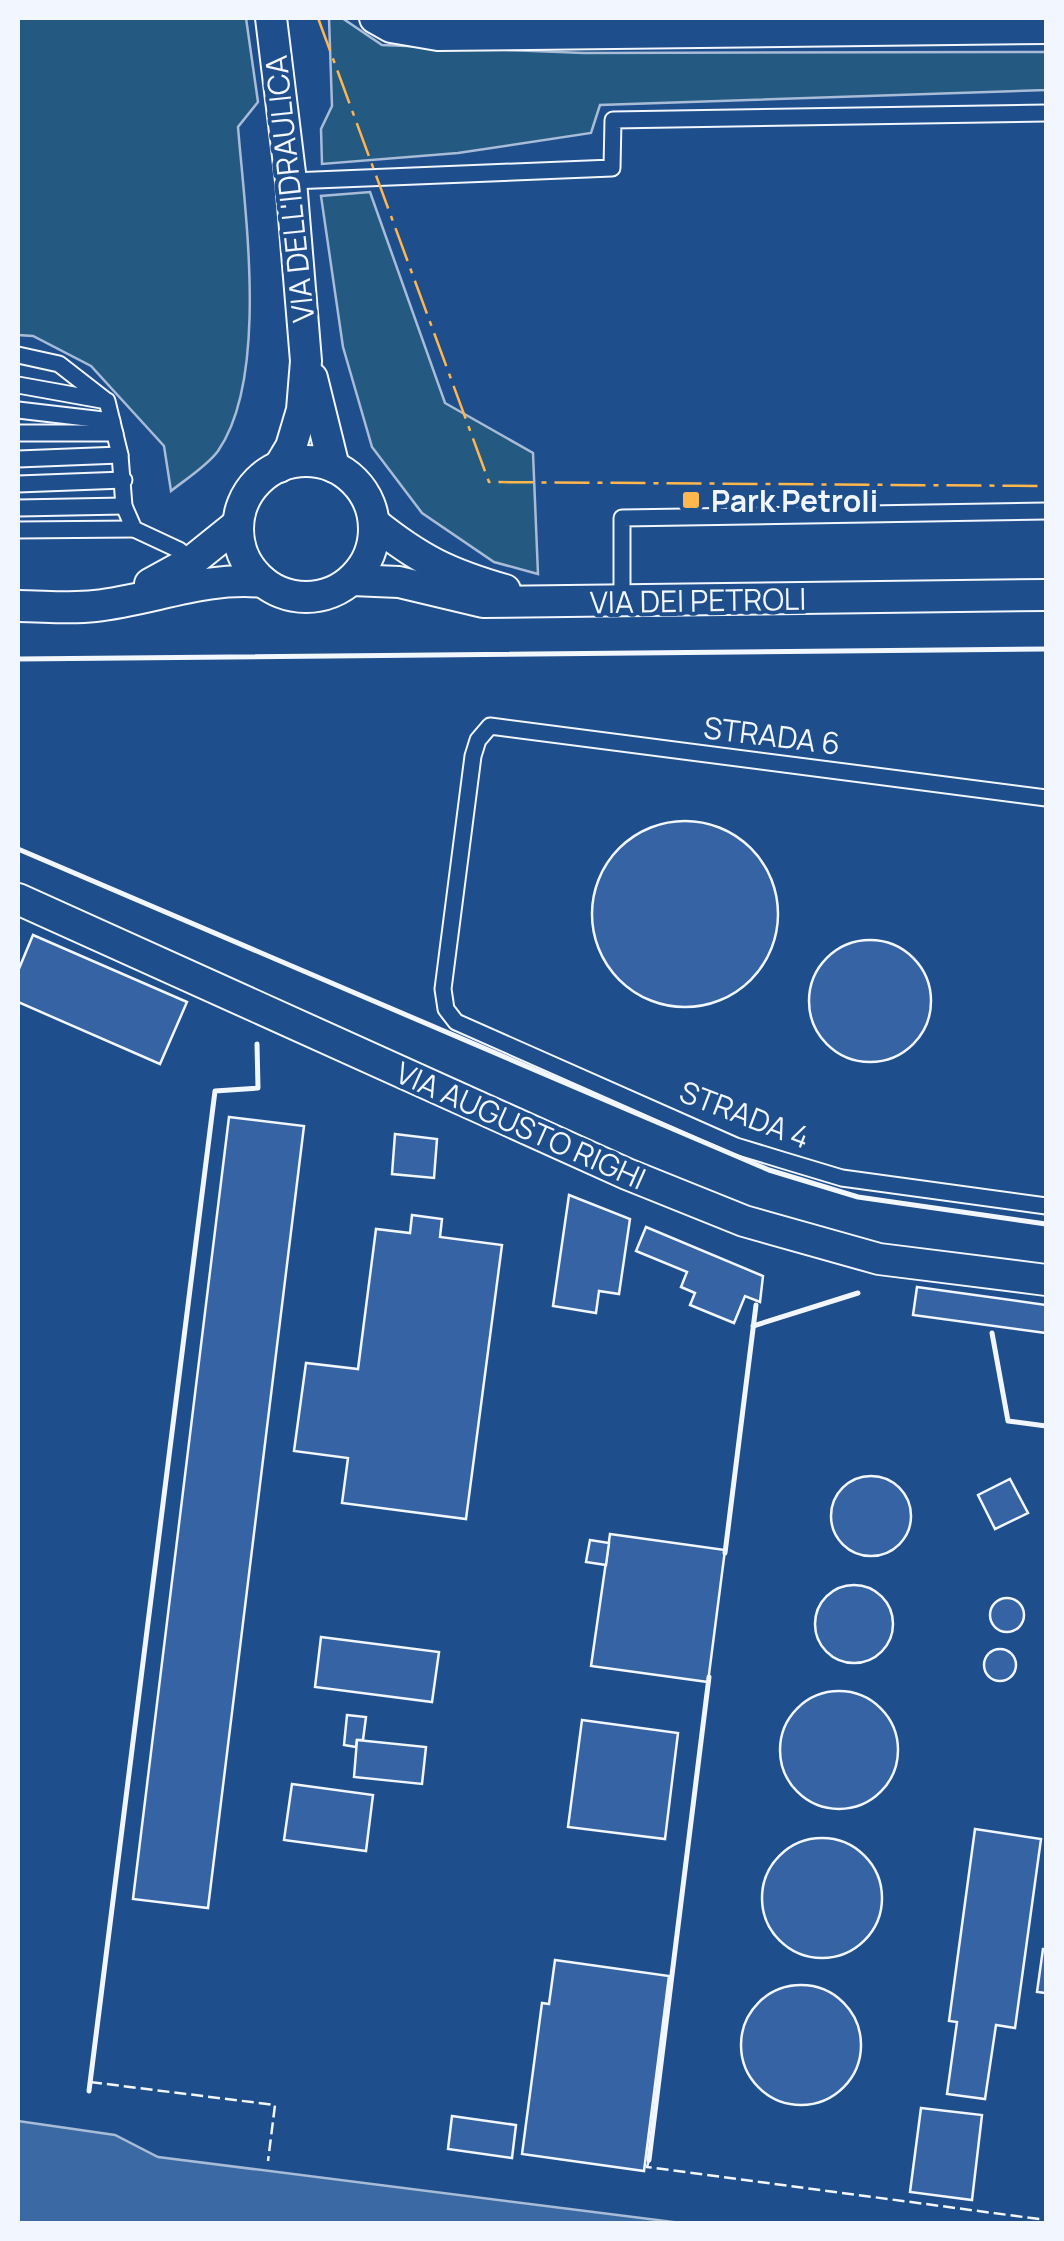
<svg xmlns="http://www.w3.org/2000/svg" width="1064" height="2241" viewBox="0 0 1064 2241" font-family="Manrope,sans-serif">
<rect width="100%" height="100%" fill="#1f4e8c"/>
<g fill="#245a82" stroke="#a8bbd7" stroke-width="2.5">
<path d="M 18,18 L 246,18 L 258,102 L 238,127 C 245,214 269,377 218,451 C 207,466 186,479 171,491 L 164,446 L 91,366 L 33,336 L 18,335 Z"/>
<polygon points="329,18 342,18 382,45 584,53 1046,52 1046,90 600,105 591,133 458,153 322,164 321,129 332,106"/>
<polygon points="370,192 445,403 533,453 538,574 494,562 422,513 372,447 343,347 321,196"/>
</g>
<polygon fill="#3b69a3" stroke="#a8bbd7" stroke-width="2.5" points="18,2121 115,2135 158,2157 681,2223 18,2223"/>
<g fill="#3563a3" stroke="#f2f6ff" stroke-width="2.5">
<circle cx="685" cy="914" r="93"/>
<polygon points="33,935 187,1002 160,1064 18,1002 18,971"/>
<circle cx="870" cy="1001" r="61"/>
<polygon points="229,1117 304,1126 208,1908 133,1899"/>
<polygon points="395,1134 437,1139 434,1178 392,1174"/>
<polygon points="569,1195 630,1219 619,1294 599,1291 596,1313 553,1306"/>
<polygon points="412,1215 442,1219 440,1237 502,1245 466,1519 342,1503 348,1458 294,1451 306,1363 358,1369 376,1229 410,1233"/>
<polygon points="646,1227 763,1276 760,1302 745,1296 734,1323 690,1305 695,1293 681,1287 687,1272 636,1251"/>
<polygon points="917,1287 1046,1305 1046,1333 913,1315"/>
<circle cx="871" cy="1516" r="40"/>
<polygon points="1010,1479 1028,1513 995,1529 978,1495"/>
<polygon points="610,1534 725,1550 708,1682 591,1666"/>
<polygon points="590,1540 609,1543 606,1565 586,1562"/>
<circle cx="854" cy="1624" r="39"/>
<circle cx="1007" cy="1615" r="17"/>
<polygon points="321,1637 439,1652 432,1702 315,1687"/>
<circle cx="1000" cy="1665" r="16"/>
<circle cx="839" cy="1750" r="59"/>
<polygon points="347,1715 366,1717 363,1740 357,1740 356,1747 344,1745"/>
<polygon points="582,1720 678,1733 665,1839 568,1827"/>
<polygon points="357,1740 426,1747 422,1784 354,1777"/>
<polygon points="292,1784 373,1795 366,1851 284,1840"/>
<polygon points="975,1829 1041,1839 1015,2028 996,2025 985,2099 947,2094 957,2022 949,2021"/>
<circle cx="822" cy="1898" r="60"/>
<polygon points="1043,1949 1046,1949 1046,1993 1037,1992"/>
<polygon points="555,1960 669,1976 644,2171 522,2154 542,2003 549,2004"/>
<circle cx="801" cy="2045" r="60"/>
<polygon points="921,2108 982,2115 972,2200 910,2192"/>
<polygon points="452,2116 516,2125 512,2158 448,2149"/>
</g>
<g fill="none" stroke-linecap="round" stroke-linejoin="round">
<g stroke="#f2f6ff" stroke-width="19">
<g id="service">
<polyline points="291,181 612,168 613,120 1046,113"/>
<polyline points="18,355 59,364 104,399"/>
<polyline points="18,385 107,401 120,455 124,506 134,529 179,550 192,561"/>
<polyline points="18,410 112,421"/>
<polyline points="18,433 115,433"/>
<polyline points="18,459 120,455"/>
<polyline points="18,484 124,480"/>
<polyline points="18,508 124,506"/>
<polyline points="18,530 134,529"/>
<polyline points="622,600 622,518 1046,511"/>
<polyline points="1046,798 490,726 478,740 473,756 443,989 446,1009 456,1022 736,1146 782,1160 842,1178 1046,1206"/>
</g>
</g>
<g stroke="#f2f6ff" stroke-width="34">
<g id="minor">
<polyline points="271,18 291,181 306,361 302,410 291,447 279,467"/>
<polyline points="375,18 391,27 438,35 1046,28"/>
<polyline points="312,378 334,467"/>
<circle cx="306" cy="529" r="68"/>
<path d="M 374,523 C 420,560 449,574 505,590"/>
<polyline points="352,580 399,582 483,602 1046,595"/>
<polyline points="150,584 192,561 238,524"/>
<path d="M 18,606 C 43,606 70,609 95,606 C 152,600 204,576 263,582"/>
<polyline points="18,899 627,1174 744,1221 879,1259 1046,1280"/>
</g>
</g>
<use href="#service" stroke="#1f4e8c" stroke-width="15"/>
<use href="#minor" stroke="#1f4e8c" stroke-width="30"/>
<g stroke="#f2f6ff" stroke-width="2.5" stroke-dasharray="12 5" stroke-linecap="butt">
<polyline points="90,2082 275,2105 268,2161"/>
<polyline points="649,2160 647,2167 1046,2220"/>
</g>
<g stroke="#f2f6ff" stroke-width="5">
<polyline points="18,659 1046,649"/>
<polyline points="18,849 769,1170 858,1197 1046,1224"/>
<polyline points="753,1326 858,1293"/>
<polyline points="992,1333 1008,1421 1046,1426"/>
<polyline points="725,1553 756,1305"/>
<polyline points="89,2091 215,1091 258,1088 257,1044"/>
<polyline points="649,2160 709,1677"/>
</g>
<polyline stroke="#ffb74d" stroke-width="2.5" stroke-dasharray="35 8 5 8" stroke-linecap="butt" points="318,18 489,482 1046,486"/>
</g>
<rect fill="#ffb74d" stroke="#1f4e8c" stroke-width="4" x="681" y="490" width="20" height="20" rx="5"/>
<g text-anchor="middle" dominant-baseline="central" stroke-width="8" stroke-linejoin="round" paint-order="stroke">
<g font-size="30" fill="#f2f6ff" stroke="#1f4e8c">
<text transform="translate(289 189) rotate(-96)">VIA DELL'IDRAULICA</text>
<text transform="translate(698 600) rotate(-1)">VIA DEI PETROLI</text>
<text transform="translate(772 735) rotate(7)">STRADA 6</text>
<text transform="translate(745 1114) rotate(21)">STRADA 4</text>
<text transform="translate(521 1125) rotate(24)">VIA AUGUSTO RIGHI</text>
</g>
<g font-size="30" font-weight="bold" fill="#f2f6ff" stroke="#1f4e8c" text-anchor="start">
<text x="711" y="500">Park Petroli</text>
</g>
</g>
<rect width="1064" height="2241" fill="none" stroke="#f2f6ff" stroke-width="40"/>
</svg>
